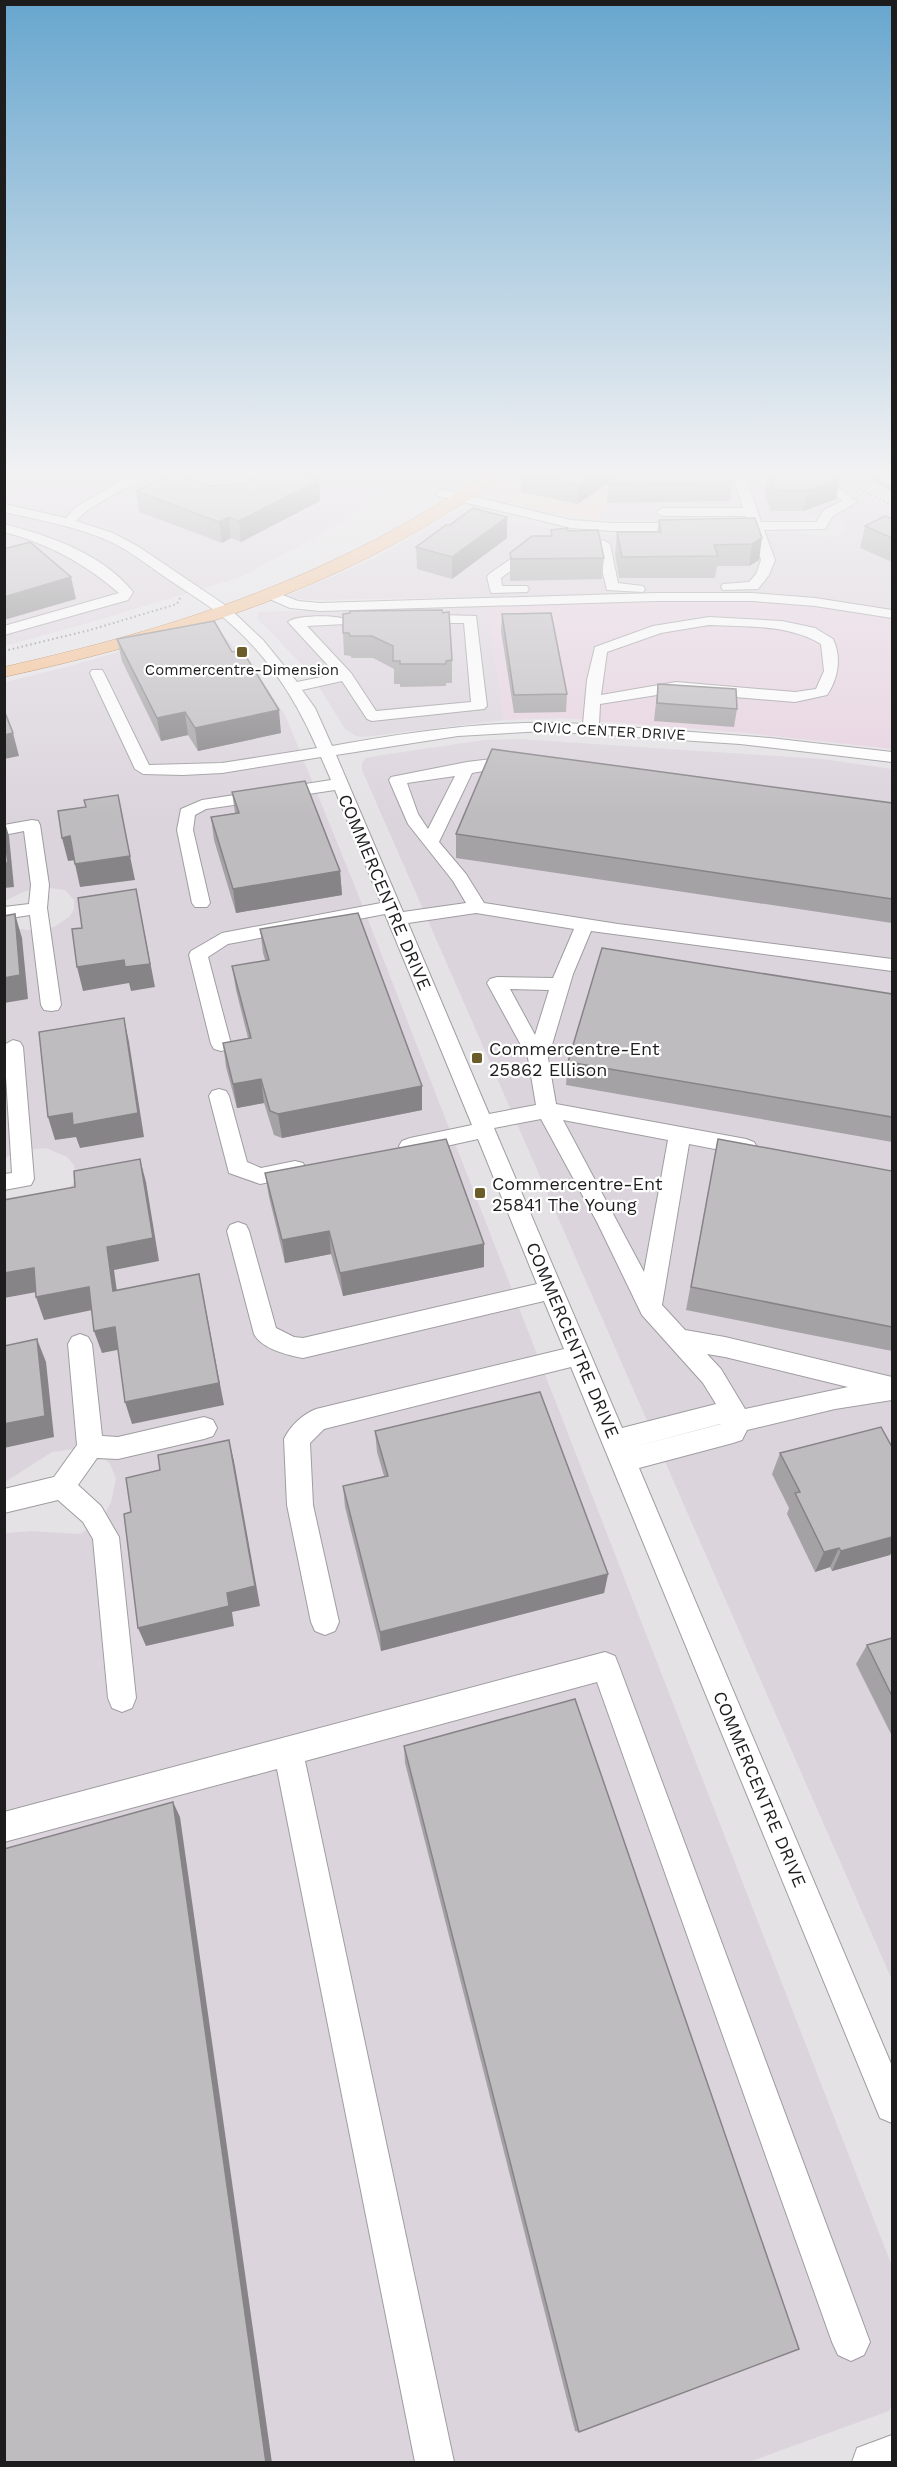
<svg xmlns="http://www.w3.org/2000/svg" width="897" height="2467" viewBox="0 0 897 2467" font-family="'Work Sans',sans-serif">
<rect width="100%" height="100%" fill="#e4e2e5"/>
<g fill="#dcd4dd">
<polygon points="5,471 419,471 338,525 241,577 98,620 5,646"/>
<polygon points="613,471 807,471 829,476 892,509 892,610 775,593 308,600 285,597 375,558 457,512 466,509 559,530 612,535 800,533 828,537 841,535 846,529 839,520 821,516 791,520 600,520"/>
<polygon points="487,605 504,720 363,737 356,736 345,729 311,674 257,618 259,612"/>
<polygon points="193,630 220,632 253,667 286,717 358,894 892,2266 892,2405 889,2411 749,2462 5,2462 5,1533 31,1531 80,1534 103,1518 111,1502 116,1479 110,1464 100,1454 81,1448 52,1452 5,1482 5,1206 63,1197 76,1179 74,1165 67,1157 46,1148 16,1151 4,1159 5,927 36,931 54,927 69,917 74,909 74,900 65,890 42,887 23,892 5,901 5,682 70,666"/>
<polygon points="519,739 822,759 892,769 892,1980 362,770 362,763 366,758 382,755 484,740"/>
</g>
<polygon fill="#e7d2e0" points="769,600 892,618 892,749 747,733 563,718 504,720 487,605"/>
<polygon fill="#e9d5c6" points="515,471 613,471 600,520 552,513 491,498 488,492"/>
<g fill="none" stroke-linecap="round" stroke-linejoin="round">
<polyline stroke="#4791a8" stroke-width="4" points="860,471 892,489"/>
<g stroke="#9f9da0" stroke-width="2">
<g id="minor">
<path d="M 136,471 L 150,471 C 130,491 92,501 76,521 L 113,533 L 139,547 L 228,607 L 263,640 L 297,682 L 336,674 L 288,622 C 295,615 341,614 348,621 L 346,624 L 307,626 L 351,673 L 376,711 L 471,702 L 464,623 L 440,623 L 433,619 L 440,615 L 476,616 L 487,706 L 484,709 L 372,721 L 367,719 L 342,681 L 302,690 L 315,708 L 332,746 C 416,731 498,719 583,724 L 587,680 L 595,647 L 653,626 L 709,617 L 782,621 L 815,628 L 833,639 C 842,657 838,679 827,695 L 795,702 L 676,692 L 600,704 L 599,725 L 770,738 L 892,752 L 892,762 L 740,744 L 544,731 L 458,736 L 336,755 L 403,912 L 466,903 L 453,881 L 408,824 L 389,780 L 391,777 L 467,762 L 516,756 L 522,758 L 524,761 L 522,764 L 472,773 L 439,842 L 466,874 L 484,903 L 618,924 L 892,959 L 892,971 L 591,931 L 573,974 L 548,1058 L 556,1104 L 746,1139 L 754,1142 L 757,1147 L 754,1152 L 746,1155 L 689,1144 L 662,1305 L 685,1330 L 725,1337 L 892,1377 L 892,1400 L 835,1409 L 747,1430 L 742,1440 L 733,1443 L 639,1468 L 892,2066 L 892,2123 L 880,2118 L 571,1367 L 324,1429 L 310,1443 L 313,1505 L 339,1622 L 335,1631 L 325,1635 L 315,1631 L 311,1622 L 287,1505 L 284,1439 C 290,1426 303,1414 316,1409 L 564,1349 L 544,1301 L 303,1358 C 287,1355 262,1349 254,1334 L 227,1231 L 230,1225 L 238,1222 L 246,1225 L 249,1231 L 276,1328 L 294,1337 L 303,1338 L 537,1284 L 478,1139 L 410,1154 L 402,1151 L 399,1146 L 402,1141 L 410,1138 L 472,1125 L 385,914 L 228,944 L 208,957 L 231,1044 L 228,1049 L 221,1051 L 214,1049 L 211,1044 L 189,955 L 191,951 L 222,933 L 381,903 L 335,790 L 206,809 L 195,815 L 193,830 L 210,903 L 207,907 L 195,907 L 192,903 L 177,830 L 181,809 L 202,800 L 331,780 L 321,757 L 222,773 L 183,775 L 143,774 L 135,769 L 90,673 L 92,670 L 102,670 L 104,673 L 149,765 L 222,763 L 317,748 C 294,695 264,650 218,613 C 201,600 182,589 165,577 C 145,563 125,547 102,538 C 71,526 37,519 4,512 L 4,504 L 66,518 L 75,508 ZM 709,625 C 747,627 788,624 821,644 L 824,671 L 816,689 L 795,692 L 676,682 L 601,695 L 607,652 L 661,633 ZM 455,776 L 428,829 L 418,814 L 407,783 ZM 476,913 L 574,929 L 553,978 L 497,977 L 490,979 L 487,983 L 528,1058 L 536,1105 L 489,1114 L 408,923 ZM 510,989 L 549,990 L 535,1035 ZM 541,1119 L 597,1222 L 642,1315 L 703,1383 L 716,1404 L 622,1428 L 494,1128 ZM 563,1120 L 668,1140 L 644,1272 ZM 707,1354 L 725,1357 L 848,1387 L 745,1409 L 721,1369 ZM 720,1424 L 721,1424 L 630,1448 Z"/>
<polygon points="154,471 176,471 179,474 173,478"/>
<polygon points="739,471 745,475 761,522 816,522 824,510 842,501 832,492 838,488 857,502 833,516 825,529 764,530 775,560 769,575 758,589 723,590 721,587 723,584 749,582 756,574 761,560 751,530 728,530 722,526 728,522 748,522 746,516 662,516 656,512 662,508 743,508 733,475"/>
<polygon points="442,489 571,520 613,523 689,523 695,527 689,531 613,531 571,528 438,496 436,493 438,490"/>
<path d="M 4,524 C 50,536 103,554 133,592 L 128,600 L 4,635 L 4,626 L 119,593 C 84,563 49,544 4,532 Z"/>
<polygon points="603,540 610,544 618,583 643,586 645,589 643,592 607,590 596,544"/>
<polygon points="535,542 540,543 542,546 540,549 501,578 502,586 527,586 529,589 527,592 491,593 487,577 489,574"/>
<polygon points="270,590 298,601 320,603 656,593 752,593 815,598 892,610 892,618 815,606 752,601 656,601 320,611 290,608 265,597 263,594 265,591"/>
<polygon points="32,820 38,821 40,825 49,885 47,908 61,1005 58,1010 51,1011 44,1010 41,1005 30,915 4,919 4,907 29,904 31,885 24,831 4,835 4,825"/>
<polygon points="13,1040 20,1042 23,1047 34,1179 31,1185 4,1190 4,1174 12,1173 4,1045"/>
<polygon points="219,1089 226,1091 229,1096 247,1162 261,1168 295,1161 303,1163 306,1169 303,1175 260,1184 229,1173 209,1096 212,1091"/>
<polygon points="80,1334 88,1337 92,1344 102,1436 118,1437 204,1417 213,1420 217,1428 213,1436 204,1439 118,1459 97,1458 78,1485 101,1506 119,1537 136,1698 132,1708 122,1712 112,1708 108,1698 93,1539 83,1522 58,1500 4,1513 4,1489 54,1477 77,1445 68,1344 72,1337"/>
<polygon points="605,1652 615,1656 619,1666 870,2342 864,2355 851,2361 838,2355 832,2342 597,1682 305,1761 454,2462 415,2462 277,1769 4,1842 4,1812"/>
<polygon points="892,2435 892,2462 852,2462 857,2448"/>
</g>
</g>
<g stroke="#a46b37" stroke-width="1">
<path id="major" d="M 490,471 L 507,471 C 494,487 465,502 447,513 C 313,598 158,643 4,677 L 4,667 C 183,627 337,575 490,471 Z"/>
</g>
<g stroke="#848385" stroke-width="2" stroke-dasharray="1.5 3" stroke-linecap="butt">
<polyline points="4,481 20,471"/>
<polyline points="859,489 892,505"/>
<polyline points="4,651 90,630 177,604 180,598"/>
</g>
<use href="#minor" fill="#fff" fill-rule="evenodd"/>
<use href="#major" fill="#f4bf8f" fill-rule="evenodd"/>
</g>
<g fill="#a4a2a4">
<polygon points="350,471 381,471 369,477"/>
<polygon points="522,472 733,482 730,501 607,503 609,482 578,504 521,492"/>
<polygon points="768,473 840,478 836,499 803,511 771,511 764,493"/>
<polygon points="319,480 320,501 241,542 231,538 222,543 139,512 136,491"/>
<polygon points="755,518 759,560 749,566 717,566 715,578 619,578 615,554 617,532 657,532 659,520"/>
<polygon points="892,519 892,562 860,548 865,526"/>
<polygon points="450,525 507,538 452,579 417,569 416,547"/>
<polygon points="551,530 568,531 604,558 602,579 510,581 510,553 551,536"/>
<polygon points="343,614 452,660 452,683 446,683 446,686 400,687 400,684 394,684 394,669 373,658 351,658 351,656 344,655 343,633"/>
<polygon points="502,614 567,694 566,712 514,713 501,631"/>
<polygon points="117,639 232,652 281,733 198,751 188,735 161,741 122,661"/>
<polygon points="658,684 737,709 734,727 654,721"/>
<polygon points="232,792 340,871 342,895 236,913 214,840 211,817 235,813"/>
<polygon points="892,803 892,923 456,858 456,834"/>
<polygon points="260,929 422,1086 422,1110 282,1138 274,1135 264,1103 237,1108 226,1067 223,1043 248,1038 236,990 232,966 265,960 263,953"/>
<polygon points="892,994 892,1142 566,1085 568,1062"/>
<polygon points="718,1139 892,1171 892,1351 686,1310"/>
<polygon points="265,1173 484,1244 484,1267 343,1296 331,1254 285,1263 269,1197"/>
<polygon points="375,1431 608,1574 604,1593 381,1651 345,1507 343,1486 384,1476 377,1452"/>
<polygon points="780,1453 892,1551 890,1555 832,1571 830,1567 815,1572 787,1514 789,1508 772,1474"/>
<polygon points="892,1638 892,1736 856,1664 867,1645"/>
<polygon points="404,1746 579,2432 575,2431 405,1763"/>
</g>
<g fill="#868486">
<polygon points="4,471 12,471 4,476"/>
<polygon points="369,471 381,471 369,477"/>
<polygon points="599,471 612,471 612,480 578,504 579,485"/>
<polygon points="840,478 836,499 803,511 807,491"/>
<polygon points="319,480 320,501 241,542 239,521"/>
<polygon points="229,517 231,538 222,543 219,522"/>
<polygon points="507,517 507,538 452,579 452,557"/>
<polygon points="762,538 759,560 749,566 752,544"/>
<polygon points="71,577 76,599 4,620 4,597"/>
<polygon points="279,710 281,733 198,751 195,728"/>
<polygon points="185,712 188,735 161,741 157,718"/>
<polygon points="13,733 19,756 4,759 4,735"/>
<polygon points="4,819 9,836 14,887 4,888"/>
<polygon points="70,836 76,860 68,861 62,838"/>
<polygon points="130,856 135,880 80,887 75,864"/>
<polygon points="340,871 342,895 236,913 233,889"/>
<polygon points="136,889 155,987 131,991 129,983 83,991 77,967"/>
<polygon points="15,914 22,938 28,999 4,1003 4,978"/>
<polygon points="124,1018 129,1042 144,1137 80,1148 76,1137 55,1140 48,1117"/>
<polygon points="261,1079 264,1103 237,1108 233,1084"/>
<polygon points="422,1086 422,1110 282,1138 278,1114"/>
<polygon points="4,1089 6,1121 4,1121"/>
<polygon points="140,1159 146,1182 159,1261 114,1270 120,1314 113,1291 107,1247"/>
<polygon points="329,1231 331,1254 285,1263 282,1240"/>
<polygon points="484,1244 484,1267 343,1296 340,1273"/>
<polygon points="34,1268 42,1291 4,1298 4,1273"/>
<polygon points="199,1274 224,1405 132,1424 125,1402"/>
<polygon points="89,1287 97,1309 44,1320 36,1297"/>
<polygon points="115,1327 122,1349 102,1353 94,1331"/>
<polygon points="37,1339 46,1362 54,1437 4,1448 4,1424"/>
<polygon points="229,1440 234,1461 260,1606 232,1612 234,1626 146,1646 138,1628"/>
<polygon points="892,1537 892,1551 890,1555 832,1571 841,1551"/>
<polygon points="839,1548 830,1567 815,1572 824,1552"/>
<polygon points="608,1574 604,1593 381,1651 380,1632"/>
<polygon points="173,1802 180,1817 272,2463 266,2463"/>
</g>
<g fill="#bfbcbf" stroke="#868486" stroke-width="1.5">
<polygon points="270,471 292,471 319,480 239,521 229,517 219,522 136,491 174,473 210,486 243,484"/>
<polygon points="524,471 599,471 579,485 522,472"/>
<polygon points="611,471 728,471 733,482 608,484"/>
<polygon points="834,472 840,478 807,491 775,490 768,473"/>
<polygon points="473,508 507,517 452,557 416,547 446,525 450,525"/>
<polygon points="885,516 892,519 892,538 865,526"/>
<polygon points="755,518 762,538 752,544 714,545 718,556 622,557 617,532 661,532 659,520"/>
<polygon points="567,528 568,531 598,530 604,558 511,559 510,553 532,536 552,536 551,530"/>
<polygon points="30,542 71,577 4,597 4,549"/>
<polygon points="442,610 443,613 449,612 452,660 446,661 446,664 400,664 400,661 393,661 393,646 372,636 350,636 349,633 343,633 343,614 350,613 350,611"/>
<polygon points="551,613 567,694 514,695 502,614"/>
<polygon points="214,621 232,652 242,650 279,710 195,728 185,712 157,718 117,639"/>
<polygon points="658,684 736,689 737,709 657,703"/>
<polygon points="4,710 13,733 4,735"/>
<polygon points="492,749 892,803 892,899 456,834"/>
<polygon points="305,781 340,871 233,889 211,817 239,813 232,792"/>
<polygon points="118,795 130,856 75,864 70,836 62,838 58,811 86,807 84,800"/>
<polygon points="4,831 8,863 4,863"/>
<polygon points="136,889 150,964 125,967 124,960 77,967 72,929 82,928 78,898"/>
<polygon points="358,913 422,1086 278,1114 270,1111 261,1079 233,1084 223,1043 251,1038 232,966 269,960 260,929"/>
<polygon points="15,914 20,975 4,978 4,916"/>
<polygon points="602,948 892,994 892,1117 568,1062"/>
<polygon points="124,1018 138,1113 73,1125 72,1113 48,1117 39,1032"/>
<polygon points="446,1139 484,1244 340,1273 329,1231 282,1240 265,1173"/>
<polygon points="718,1139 892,1171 892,1327 691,1287"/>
<polygon points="140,1159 153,1238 107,1247 113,1291 199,1274 219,1383 125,1402 115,1327 94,1331 89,1287 36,1297 34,1268 4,1273 4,1200 75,1187 74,1171"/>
<polygon points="37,1339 45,1416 4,1424 4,1346"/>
<polygon points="540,1392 608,1574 380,1632 343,1486 388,1476 375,1431"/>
<polygon points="881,1427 892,1447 892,1537 841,1551 839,1548 824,1552 795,1493 800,1492 780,1453"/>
<polygon points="229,1440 255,1586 227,1593 229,1606 138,1628 124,1514 131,1512 126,1478 160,1470 158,1455"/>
<polygon points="892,1638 892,1696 867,1645"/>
<polygon points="575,1699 799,2349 579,2432 404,1746"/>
<polygon points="173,1802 266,2463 4,2463 4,1849"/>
</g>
<linearGradient id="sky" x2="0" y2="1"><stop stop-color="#67a6ce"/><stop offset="0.58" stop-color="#f3f2f3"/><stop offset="1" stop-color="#f3f2f3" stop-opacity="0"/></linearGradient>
<rect width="897" height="817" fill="url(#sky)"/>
<g fill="#6b5d2a" stroke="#fff" stroke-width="2">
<rect x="236" y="646" width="12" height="12" rx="3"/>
<rect x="471" y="1052" width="12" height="12" rx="3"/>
<rect x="474" y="1187" width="12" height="12" rx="3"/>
</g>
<g text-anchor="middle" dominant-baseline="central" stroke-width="4.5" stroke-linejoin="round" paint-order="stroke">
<g font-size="15" fill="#1d1d1e" stroke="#fff">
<text x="242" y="670">Commercentre-Dimension</text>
</g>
<g font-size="15" fill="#1d1d1e" stroke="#fff">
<text transform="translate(609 731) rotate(3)">CIVIC CENTER DRIVE</text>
</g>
<g font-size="18" fill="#1d1d1e" stroke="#fff">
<text transform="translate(385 892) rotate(67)">COMMERCENTRE DRIVE</text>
<text transform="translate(573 1340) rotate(67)">COMMERCENTRE DRIVE</text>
<text transform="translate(760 1789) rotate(67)">COMMERCENTRE DRIVE</text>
</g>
<g font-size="18" fill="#1d1d1e" stroke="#fff" text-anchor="start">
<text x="489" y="1048">Commercentre-Ent<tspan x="489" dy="21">25862 Ellison</tspan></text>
<text x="492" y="1183">Commercentre-Ent<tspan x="492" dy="21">25841 The Young</tspan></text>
</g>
</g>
<rect width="897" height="2467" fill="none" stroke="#1d1d1e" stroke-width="12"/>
</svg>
